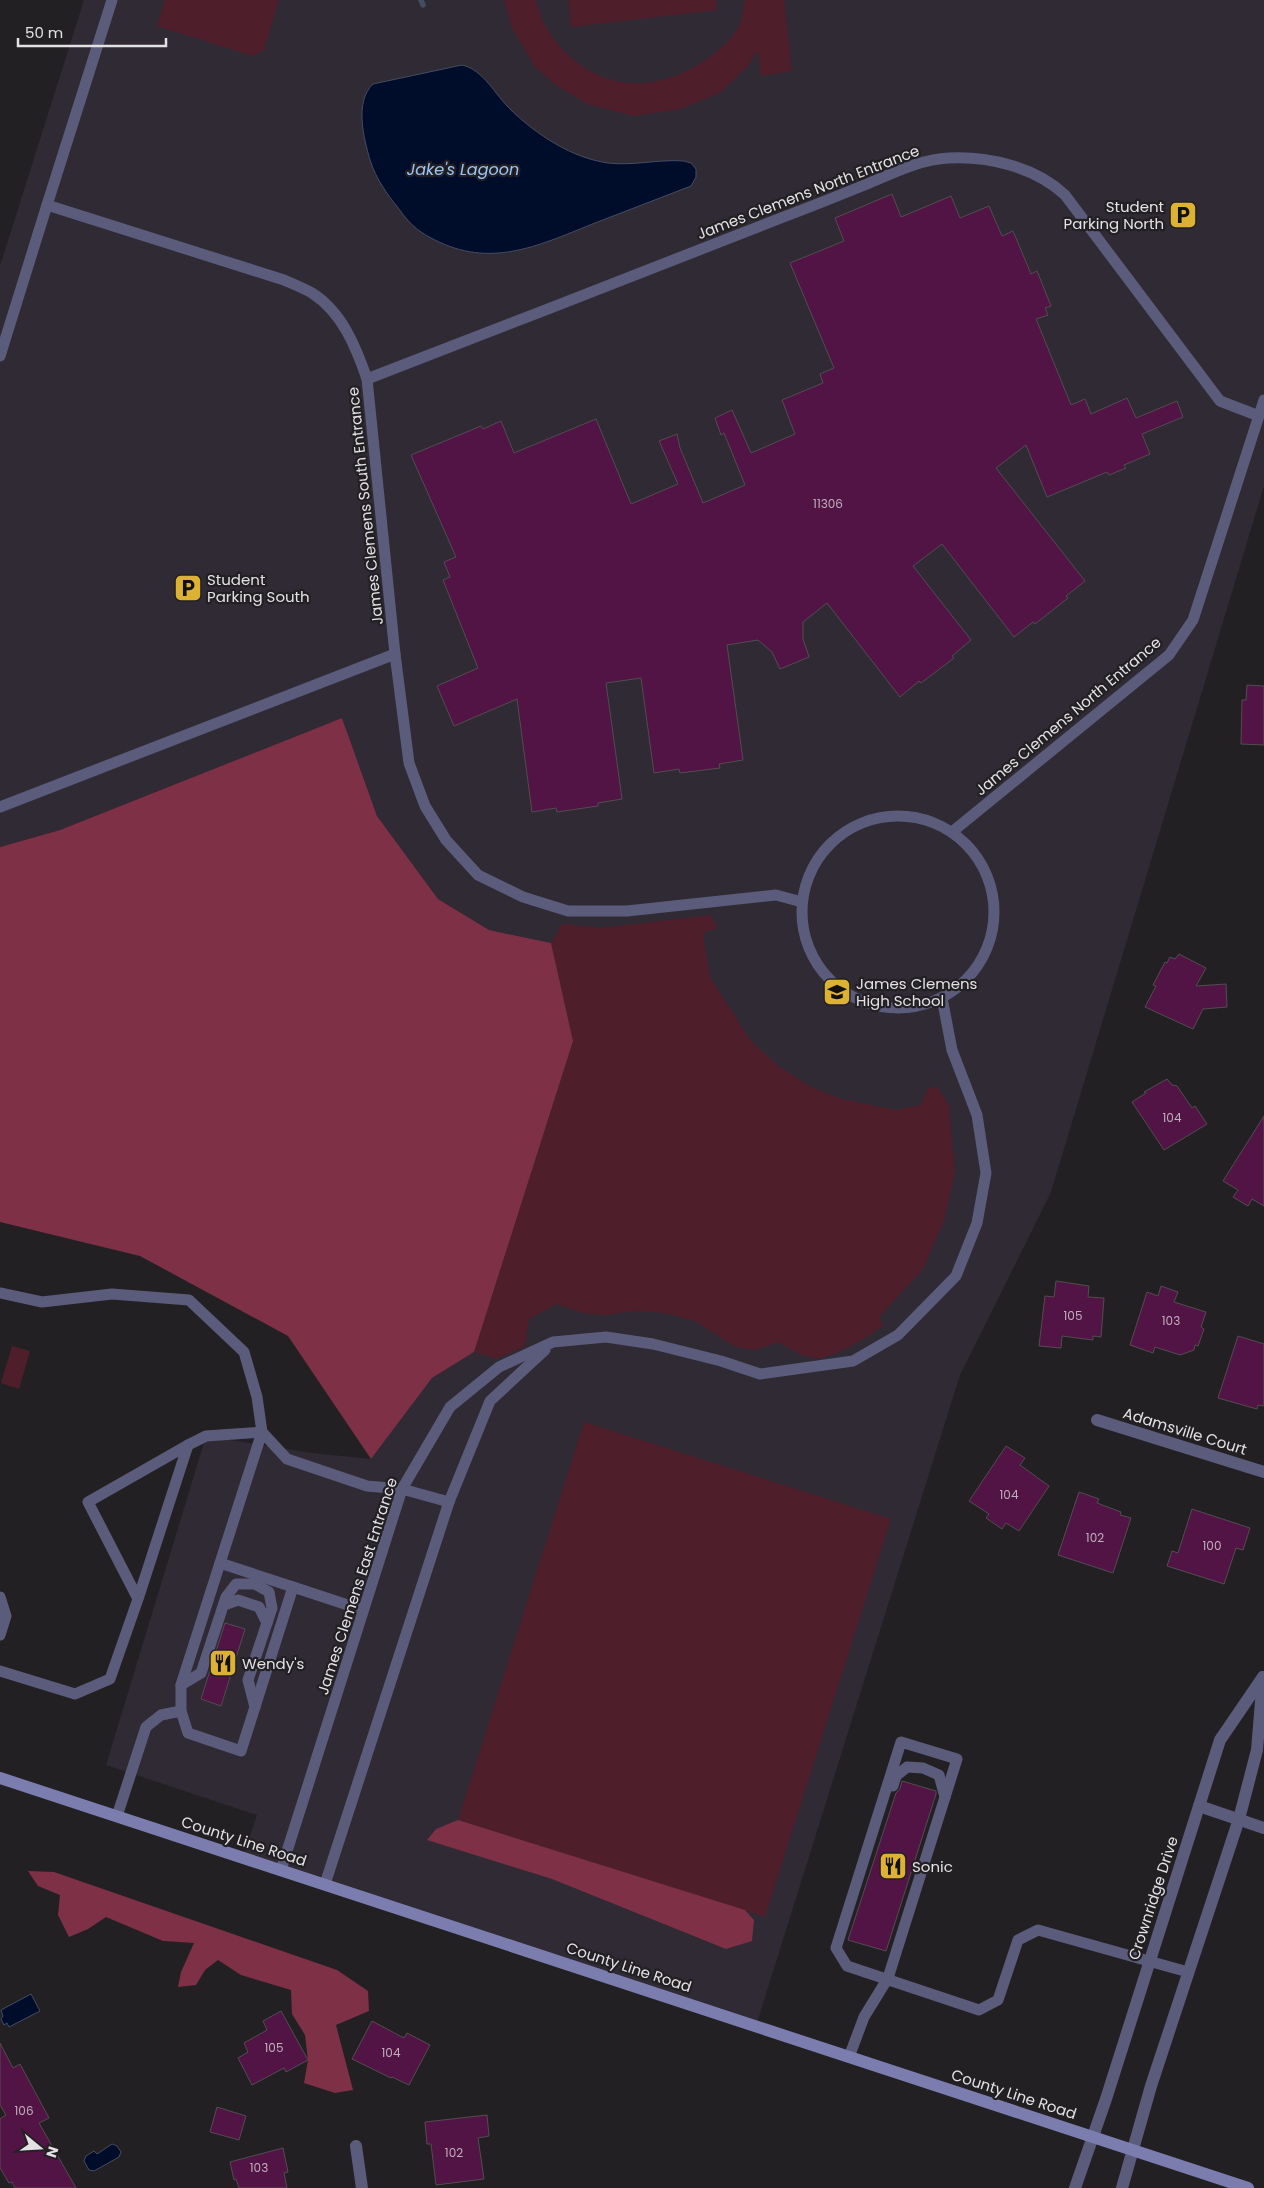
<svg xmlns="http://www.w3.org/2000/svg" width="1264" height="2188" viewBox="0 0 1264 2188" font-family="Poppins,sans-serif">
<rect width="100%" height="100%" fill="#232024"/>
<polygon fill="#2f2a33" points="84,0 1264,0 1264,486 1051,1192 960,1375 756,2026 243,1857 257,1815 106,1765 206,1436 312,1453 371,1459 432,1378 474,1352 551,943 489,930 438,899 377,816 342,718 60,830 0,847 0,266"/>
<g fill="#4e1e2b">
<polygon points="165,0 279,0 264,50 253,56 157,26"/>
<path d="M 504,0 L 536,0 C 542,25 554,43 574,60 C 613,92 659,89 701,63 C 716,53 730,42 739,26 C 742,19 743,8 745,0 L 784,0 L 792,71 L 761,76 L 758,50 L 748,66 L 721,92 L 681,109 L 634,116 L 587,104 L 556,85 L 535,67 L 512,28 Z"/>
<polygon points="568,0 716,0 717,10 571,27"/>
<path d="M 710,915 L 718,928 L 703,933 L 710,977 L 750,1040 L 778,1066 L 813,1088 L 842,1099 L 896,1110 L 921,1105 L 928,1088 L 937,1087 L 949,1105 L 955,1173 L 944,1221 L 923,1269 L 879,1317 L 883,1326 C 869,1336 830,1361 814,1358 C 801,1357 789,1348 779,1342 L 755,1350 L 735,1347 L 695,1321 L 665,1313 L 636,1311 L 605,1315 L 584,1313 L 556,1304 L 529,1319 L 525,1346 L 497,1359 L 474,1352 L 573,1041 L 551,943 L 562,924 L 601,928 Z"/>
<polygon points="12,1346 30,1351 19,1389 1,1383"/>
<polygon points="584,1422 891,1519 765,1917 458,1820"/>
</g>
<g fill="#7e3046">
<polygon points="342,718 377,816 438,899 489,930 551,943 573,1041 474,1352 432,1378 371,1459 288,1336 140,1256 0,1222 0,847 60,830"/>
<polygon points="458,1820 745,1910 754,1920 752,1941 726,1949 552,1879 427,1840 436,1829"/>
<polygon points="28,1871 54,1872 337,1970 368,1991 369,2011 336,2025 353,2090 335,2093 304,2083 308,2060 305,2035 292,2014 291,1990 241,1975 218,1960 205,1970 196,1985 178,1987 181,1972 194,1943 163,1941 106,1917 88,1929 69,1937 58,1915 60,1895 38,1886"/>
</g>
<g fill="#000d2a" stroke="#444d62">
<path d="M 462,65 C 484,70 495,95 511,110 C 537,135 572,158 608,163 C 633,166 659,159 684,161 L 691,163 L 696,169 L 696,177 L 691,186 C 659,198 627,211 595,223 C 542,244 495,268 439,242 C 420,233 411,226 399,209 C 387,194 376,179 370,160 C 364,139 354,102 373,84 Z"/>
<polygon points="31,1994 40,2011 9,2027 7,2023 4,2025 1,2019 3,2016 1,2010"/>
<polygon points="112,2144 117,2146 121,2152 119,2157 94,2171 89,2170 84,2161 86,2156 94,2151 97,2154"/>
</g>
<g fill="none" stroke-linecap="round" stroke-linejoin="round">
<polyline stroke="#444d62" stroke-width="5.5" points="421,0 423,5"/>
</g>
<g fill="#521345" stroke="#524d51">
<polygon points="892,194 901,217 951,196 960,218 989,206 1002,236 1013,231 1031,274 1037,271 1051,306 1045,308 1048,315 1036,319 1071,405 1085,399 1091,414 1127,398 1136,418 1177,401 1183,417 1142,434 1150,454 1124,465 1126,468 1109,475 1107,472 1047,497 1026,445 996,468 1085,581 1066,596 1068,598 1035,624 1033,622 1014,637 942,544 913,566 971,640 952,656 954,658 921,683 919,681 900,697 827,603 803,622 803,639 809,657 780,669 772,652 758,640 727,645 743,760 719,764 720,768 680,773 679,769 654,773 641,678 606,683 622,799 598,803 598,806 557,812 556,808 532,812 517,699 454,726 437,686 478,668 443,580 450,577 444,562 456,557 411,455 481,426 483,429 501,421 514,453 596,419 631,504 678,484 659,441 677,434 680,448 703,503 745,485 724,433 721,435 715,418 732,410 751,453 795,434 782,400 823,383 820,374 834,368 790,263 844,241 835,218"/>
<polygon points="1247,685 1264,686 1264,745 1241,744 1242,700 1246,700"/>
<polygon points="1179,954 1206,968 1196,986 1226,984 1227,1007 1203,1009 1193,1029 1145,1007 1156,986 1153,985 1165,962 1167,963 1170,957 1175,959"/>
<polygon points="1167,1079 1172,1085 1177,1086 1192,1108 1195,1106 1207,1124 1164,1150 1132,1102 1146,1093 1144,1092"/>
<polygon points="1264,1116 1264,1206 1252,1199 1248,1206 1233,1197 1238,1190 1223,1181"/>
<polygon points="1056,1281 1089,1286 1088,1297 1104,1298 1101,1337 1093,1336 1093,1340 1062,1336 1061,1348 1039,1346 1045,1296 1054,1297"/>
<polygon points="1161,1286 1178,1292 1174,1302 1206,1312 1201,1327 1204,1329 1198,1346 1195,1345 1194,1350 1180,1355 1155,1347 1153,1353 1130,1345 1147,1292 1158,1296"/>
<polygon points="1238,1336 1264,1344 1264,1406 1258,1405 1257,1409 1218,1398"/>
<polygon points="1006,1446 1025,1458 1020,1465 1049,1486 1019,1531 1006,1523 1002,1529 986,1518 989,1514 969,1501"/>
<polygon points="1079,1492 1099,1499 1097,1503 1121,1512 1120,1515 1131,1518 1113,1573 1058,1555"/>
<polygon points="1192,1509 1250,1528 1243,1550 1236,1548 1224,1584 1167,1566 1172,1551 1178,1553"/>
<polygon points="225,1623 245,1629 221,1706 201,1699"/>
<polygon points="902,1781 936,1791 936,1794 886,1951 848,1940 896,1793 900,1789"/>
<polygon points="281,2011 308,2060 286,2072 284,2068 252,2085 238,2058 248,2052 244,2043 267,2030 263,2021"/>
<polygon points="372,2021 404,2038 407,2033 430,2045 409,2085 392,2077 391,2078 352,2059"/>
<polygon points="0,2043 13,2068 20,2064 49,2118 39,2123 76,2188 15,2188 12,2182 9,2183 0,2168 0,2119 6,2115 0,2105"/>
<polygon points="217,2107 246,2116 239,2140 210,2132"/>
<polygon points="487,2115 489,2136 478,2138 484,2179 436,2185 431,2144 427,2144 425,2122"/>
<polygon points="283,2148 288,2172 284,2173 287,2188 239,2188 236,2179 234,2180 230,2162"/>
</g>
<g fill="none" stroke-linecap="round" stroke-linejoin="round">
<g stroke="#5b5c7c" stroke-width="11">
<polyline points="47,205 112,0"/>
<path d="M 0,356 L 47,205 L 284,280 C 293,284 303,288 312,293 C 342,312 356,347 367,379 L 395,654 L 409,763 L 425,806 L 446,840 L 478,875 L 523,897 L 568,911 L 627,911 L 776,895 L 802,902"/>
<path d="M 367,379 C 507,325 646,271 786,216 C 813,206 840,195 867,184 C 893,173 921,159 949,158 C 989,156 1035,167 1065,195 L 1220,401 L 1259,416"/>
<polyline points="0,807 395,654"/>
<circle cx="898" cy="912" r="96"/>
<polyline points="952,832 1169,655 1193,620 1264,400"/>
<polyline points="0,1293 42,1302 112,1294 189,1300 244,1352 257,1397 262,1432 206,1436 188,1445"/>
<polygon points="220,1563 293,1587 241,1751 188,1733 181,1711 181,1685"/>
<polyline points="220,1563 262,1432 287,1459 367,1486 402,1489 449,1502"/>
<polyline points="293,1587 363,1610"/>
<polyline points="0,1597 6,1616 0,1635"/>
<polyline points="224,1605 238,1600 259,1607 267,1623"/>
<polyline points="0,1671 75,1694 110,1679 138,1599 188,1445 88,1502 138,1599"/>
<polyline points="181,1685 201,1673 226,1597 236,1584 255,1584 269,1592 272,1608 248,1680 255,1707"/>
<polyline points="893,1786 896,1776 907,1767 923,1768 939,1775 945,1797"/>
<polyline points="117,1816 146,1727 161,1715 181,1711"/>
<polyline points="281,1870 402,1489 450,1407 499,1367 553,1342 606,1337 653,1344 721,1361 760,1374 853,1361 898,1335 956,1276 977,1223 986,1173 977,1115 952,1050 942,998"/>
<polyline points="325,1884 449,1502 490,1401 545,1350"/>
<polyline points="849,2057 864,2017 888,1978 957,1759 901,1742 836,1948 847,1966 979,2010 998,2000 1018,1940 1038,1930 1188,1972"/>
</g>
<g stroke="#5b5c7c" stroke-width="12">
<polyline points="1097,1420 1264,1472"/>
<polyline points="1199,1806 1264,1828"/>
<polyline points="356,2146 362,2188"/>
<polyline points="1075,2188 1106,2099 1220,1740 1263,1677"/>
<polyline points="1122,2188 1151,2086 1239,1819 1257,1750 1263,1677"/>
</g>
<polyline stroke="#7b7daf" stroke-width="12" points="0,1778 1248,2188"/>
</g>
<defs>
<g id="parking-square" transform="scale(1.4375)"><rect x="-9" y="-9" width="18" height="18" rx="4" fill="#ddb233" stroke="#232024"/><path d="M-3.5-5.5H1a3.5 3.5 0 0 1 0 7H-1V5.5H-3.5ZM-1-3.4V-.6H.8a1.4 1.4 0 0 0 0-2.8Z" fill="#111"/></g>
<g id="school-square" transform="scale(1.4375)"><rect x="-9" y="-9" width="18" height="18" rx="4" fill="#ddb233" stroke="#232024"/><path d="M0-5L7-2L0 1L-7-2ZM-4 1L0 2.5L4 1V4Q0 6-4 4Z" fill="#111"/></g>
<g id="restaurant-square" transform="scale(1.4375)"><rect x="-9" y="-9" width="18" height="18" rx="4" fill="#ddb233" stroke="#232024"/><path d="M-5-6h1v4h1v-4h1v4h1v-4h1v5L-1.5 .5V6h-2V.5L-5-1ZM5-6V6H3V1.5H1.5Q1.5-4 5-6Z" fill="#111"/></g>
</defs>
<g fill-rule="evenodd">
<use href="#parking-square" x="1183" y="215"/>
<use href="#parking-square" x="188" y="588"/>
<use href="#school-square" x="837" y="992"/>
<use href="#restaurant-square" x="223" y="1663"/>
<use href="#restaurant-square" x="893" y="1866"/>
</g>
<g text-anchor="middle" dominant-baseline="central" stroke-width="4.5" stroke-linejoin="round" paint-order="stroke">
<g font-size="12" fill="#bfaebc">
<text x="828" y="503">11306</text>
<text x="1172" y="1117">104</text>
<text x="1073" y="1315">105</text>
<text x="1171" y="1320">103</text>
<text x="1009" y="1494">104</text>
<text x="1095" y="1537">102</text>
<text x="1212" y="1545">100</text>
<text x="274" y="2047">105</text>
<text x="391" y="2052">104</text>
<text x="24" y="2110">106</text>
<text x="454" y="2152">102</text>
<text x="259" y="2167">103</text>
</g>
<g font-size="15" fill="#e3e1e4" stroke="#232024">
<text transform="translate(808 192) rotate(-21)">James Clemens North Entrance</text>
<text transform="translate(365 506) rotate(-96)">James Clemens South Entrance</text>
<text transform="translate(1068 716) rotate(-40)">James Clemens North Entrance</text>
<text transform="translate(1185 1431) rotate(17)">Adamsville Court</text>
<text transform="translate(357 1586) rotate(-72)">James Clemens East Entrance</text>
<text transform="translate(244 1841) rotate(18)">County Line Road</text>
<text transform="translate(1153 1898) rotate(-72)">Crownridge Drive</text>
<text transform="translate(629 1967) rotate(18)">County Line Road</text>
<text transform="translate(1014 2094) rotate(18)">County Line Road</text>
</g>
<g font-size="15" fill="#e3e1e4" stroke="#232024" text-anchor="start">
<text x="1164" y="206" text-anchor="end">Student<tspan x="1164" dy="17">Parking North</tspan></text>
<text x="207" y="579">Student<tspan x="207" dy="17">Parking South</tspan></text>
<text x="856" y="983">James Clemens<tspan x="856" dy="17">High School</tspan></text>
<text x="242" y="1663">Wendy's</text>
<text x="912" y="1866">Sonic</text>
</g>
<g font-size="16" font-style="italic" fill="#9cc5f8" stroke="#232024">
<text x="463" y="169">Jake's Lagoon</text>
</g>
</g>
<g transform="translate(40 2148) rotate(108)" stroke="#232024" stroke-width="4" paint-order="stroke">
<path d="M0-4L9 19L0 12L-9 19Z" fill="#e3e1e4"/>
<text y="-8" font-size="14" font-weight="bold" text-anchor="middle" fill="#e3e1e4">N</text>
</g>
<path d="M18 38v8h148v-8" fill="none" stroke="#e3e1e4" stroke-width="2.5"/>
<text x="25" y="38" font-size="15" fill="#e3e1e4" stroke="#232024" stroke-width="4" paint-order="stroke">50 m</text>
</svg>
